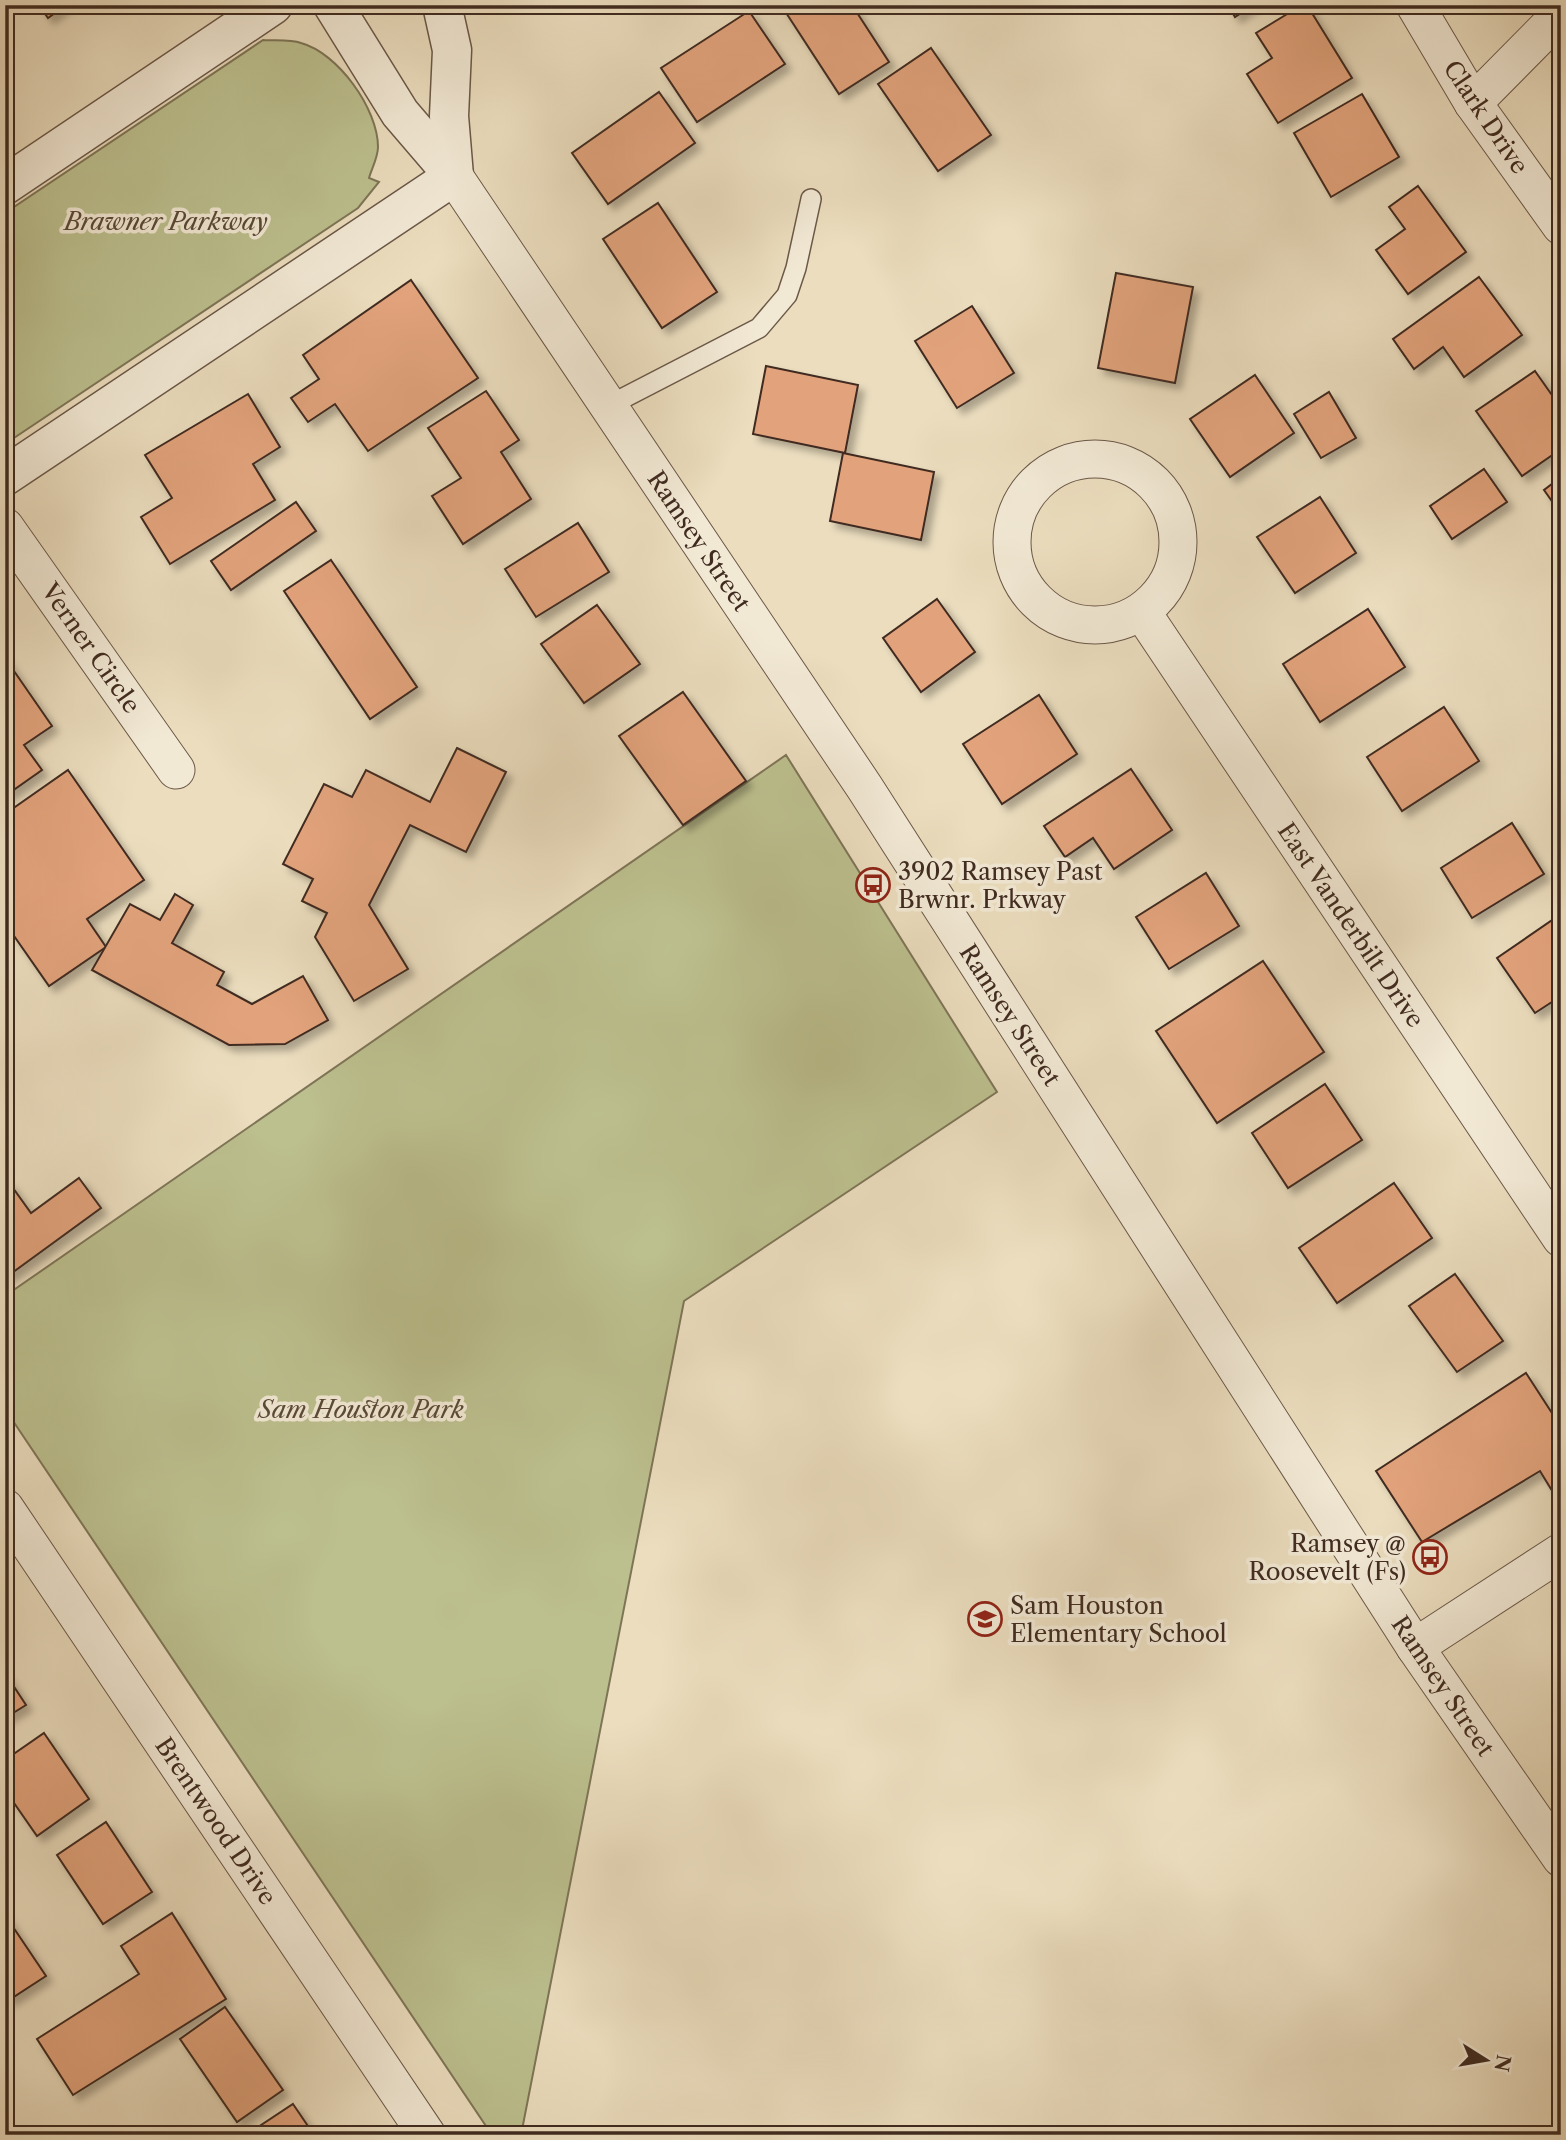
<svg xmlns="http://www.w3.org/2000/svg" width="1566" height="2140" viewBox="0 0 1566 2140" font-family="'Libre Caslon Text',serif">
<defs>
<filter id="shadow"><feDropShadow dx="6" dy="6" stdDeviation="3.5" flood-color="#0004"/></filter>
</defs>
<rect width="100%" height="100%" fill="#ebddbe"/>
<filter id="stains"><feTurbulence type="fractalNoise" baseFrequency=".00286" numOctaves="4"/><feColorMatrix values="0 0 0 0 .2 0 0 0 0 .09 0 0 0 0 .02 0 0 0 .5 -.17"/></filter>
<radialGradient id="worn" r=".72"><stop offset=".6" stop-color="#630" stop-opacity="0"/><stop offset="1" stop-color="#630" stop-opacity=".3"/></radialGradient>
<g fill="#bcbf8e" stroke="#7e7557" stroke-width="2">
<path d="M 263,40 C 275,41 290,39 301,43 C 338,53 378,109 378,147 C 378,157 372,168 369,178 L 379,182 L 358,208 L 5,444 L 5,213 Z"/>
<polygon points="786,755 997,1092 684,1301 521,2135 492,2135 5,1409 5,1296"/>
</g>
<g fill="#e2a37b" stroke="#402b20" stroke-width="2" filter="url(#shadow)">
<polygon points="39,5 66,5 48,18"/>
<polygon points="781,5 852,5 889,62 839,94"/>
<polygon points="1228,5 1253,5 1235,17"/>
<polygon points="1302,5 1307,5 1352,78 1278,123 1247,74 1272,58 1256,33"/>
<polygon points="749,11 785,64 697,122 661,68"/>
<polygon points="931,48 991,135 938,171 878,84"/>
<polygon points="659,92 695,143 608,204 572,153"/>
<polygon points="1362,94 1399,157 1331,197 1294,133"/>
<polygon points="1418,186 1466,252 1408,294 1376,250 1405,229 1389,207"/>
<polygon points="658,203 717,292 662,328 603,239"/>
<polygon points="1116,273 1193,287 1175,383 1098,368"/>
<polygon points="1479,277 1522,335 1464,377 1443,347 1414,369 1393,339"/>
<polygon points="411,280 478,378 368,451 335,404 308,422 291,398 319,379 303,355"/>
<polygon points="972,306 1014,373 957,408 915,341"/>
<polygon points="766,366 858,385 845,453 753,434"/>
<polygon points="1535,371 1561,408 1561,449 1522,476 1476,411"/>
<polygon points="1255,375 1294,433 1230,477 1190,419"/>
<polygon points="486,391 519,440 501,452 531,499 463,544 432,496 461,478 428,428"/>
<polygon points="1329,392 1356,438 1321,458 1294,414"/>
<polygon points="248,394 280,447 253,464 275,500 170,564 141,517 172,498 145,455"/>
<polygon points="843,453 934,472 921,540 830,521"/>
<polygon points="1484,469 1507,502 1452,539 1430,506"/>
<polygon points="1561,477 1561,514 1544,490"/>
<polygon points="1320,497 1356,553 1295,593 1257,537"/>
<polygon points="296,502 316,531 231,590 211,561"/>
<polygon points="578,523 609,572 536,617 505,569"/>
<polygon points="331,560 417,687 370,719 284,591"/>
<polygon points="937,599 975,652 921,692 883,638"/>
<polygon points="597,605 640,664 584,703 541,644"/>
<polygon points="1368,609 1405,667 1320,722 1283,664"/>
<polygon points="5,658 52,726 24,745 42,770 5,796"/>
<polygon points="683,692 746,781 683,825 619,736"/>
<polygon points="1039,695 1077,754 1002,804 963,744"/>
<polygon points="1444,707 1479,761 1402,811 1367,757"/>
<polygon points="457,748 506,772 466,852 410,825 369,905 408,969 354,1001 315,937 327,913 302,901 313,879 283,864 324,784 352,797 366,770 430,802"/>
<polygon points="1131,769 1172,830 1114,869 1093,838 1065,857 1044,826"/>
<polygon points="68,770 144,880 87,919 106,947 49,986 5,923 5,814"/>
<polygon points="1512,823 1544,874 1472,918 1441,868"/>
<polygon points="1206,873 1239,926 1169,969 1136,917"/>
<polygon points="175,894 193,905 172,943 224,972 217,985 252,1004 303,976 328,1020 285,1044 229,1045 92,970 130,904 160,920"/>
<polygon points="1561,914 1561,996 1535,1013 1497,958"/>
<polygon points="1263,961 1324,1052 1217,1123 1156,1031"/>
<polygon points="1325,1084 1362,1140 1288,1188 1252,1133"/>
<polygon points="79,1178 101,1208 5,1278 5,1184 8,1181 31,1213"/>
<polygon points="1394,1183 1432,1238 1337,1303 1299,1248"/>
<polygon points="1455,1274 1503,1341 1457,1372 1409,1306"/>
<polygon points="1526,1373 1561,1427 1561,1482 1551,1489 1540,1471 1422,1542 1376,1471"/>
<polygon points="5,1673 26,1705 5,1718"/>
<polygon points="44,1733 89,1799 37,1836 5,1790 5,1760"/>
<polygon points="106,1822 152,1892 103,1924 57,1855"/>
<polygon points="172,1913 226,1999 73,2095 37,2039 139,1974 121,1946"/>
<polygon points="5,1915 46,1976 9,2000 5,1994"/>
<polygon points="225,2007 283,2090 237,2122 180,2039"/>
<polygon points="293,2104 314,2135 246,2135"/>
</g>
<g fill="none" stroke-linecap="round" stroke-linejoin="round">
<g stroke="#6b5848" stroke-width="22">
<polyline id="service" points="608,406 759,328 787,295 796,268 811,199"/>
</g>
<g stroke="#6b5848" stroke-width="39">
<g id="minor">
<polyline points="1415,5 1473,103 1561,226"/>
<polyline points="1473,103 1561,14"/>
<polyline points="454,176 865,788 1415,1647 1561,1858"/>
<circle cx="1095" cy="542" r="83"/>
<polyline points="5,527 176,770"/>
<polyline points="1142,612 1561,1238"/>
<polyline points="5,1508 427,2135"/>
<polyline points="1415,1647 1561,1552"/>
</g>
</g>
<g stroke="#6b5848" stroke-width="41">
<g id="tertiary">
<polyline points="333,5 400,113 454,176"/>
<polyline points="442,5 452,50 449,116 454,176"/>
<polyline points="5,185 273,5"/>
<polyline points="5,476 454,176"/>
</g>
</g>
<use href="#service" stroke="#f2e9d5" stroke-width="19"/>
<use href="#minor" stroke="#f2e9d5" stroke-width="37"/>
<use href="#tertiary" stroke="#f2e9d5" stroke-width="38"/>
</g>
<defs>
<g id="bus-ring" transform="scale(1.75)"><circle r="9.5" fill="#f2e9d5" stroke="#8f2418" stroke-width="1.5"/><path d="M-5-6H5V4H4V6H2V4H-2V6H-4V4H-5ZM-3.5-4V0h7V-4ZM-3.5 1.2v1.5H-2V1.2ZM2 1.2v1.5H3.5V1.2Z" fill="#8f2418"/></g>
<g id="school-ring" transform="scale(1.75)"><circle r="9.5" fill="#f2e9d5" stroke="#8f2418" stroke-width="1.5"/><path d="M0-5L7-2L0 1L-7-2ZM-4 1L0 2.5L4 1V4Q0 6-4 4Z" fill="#8f2418"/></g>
</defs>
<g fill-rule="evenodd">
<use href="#bus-ring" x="873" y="885"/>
<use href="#bus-ring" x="1430" y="1557"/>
<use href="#school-ring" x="985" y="1619"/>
</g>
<g text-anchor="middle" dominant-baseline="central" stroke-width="7" stroke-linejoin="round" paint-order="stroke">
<g font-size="24" fill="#402b20" stroke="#f2e9d5">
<text transform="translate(1486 117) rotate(56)">Clark Drive</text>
<text transform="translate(699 541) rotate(56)">Ramsey Street</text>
<text transform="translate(91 648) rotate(55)">Verner Circle</text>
<text transform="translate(1351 925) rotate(56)">East Vanderbilt Drive</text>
<text transform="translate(1010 1015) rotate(57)">Ramsey Street</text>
<text transform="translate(1443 1686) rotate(56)">Ramsey Street</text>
<text transform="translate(216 1821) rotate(56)">Brentwood Drive</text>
</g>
<g font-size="24" font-style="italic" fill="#594936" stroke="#f2e9d5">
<text x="166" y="221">Brawner Parkway</text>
<text x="361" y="1409">Sam Houston Park</text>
</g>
<g font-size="24" fill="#402b20" stroke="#f2e9d5" text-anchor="start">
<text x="898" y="871">3902 Ramsey Past<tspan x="898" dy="28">Brwnr. Prkway</tspan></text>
<text x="1406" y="1543" text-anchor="end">Ramsey @<tspan x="1406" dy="28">Roosevelt (Fs)</tspan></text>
<text x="1010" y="1605">Sam Houston<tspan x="1010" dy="28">Elementary School</tspan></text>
</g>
</g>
<rect width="1566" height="2140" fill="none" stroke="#ebddbe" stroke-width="28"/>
<rect x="7" y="7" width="1552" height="2126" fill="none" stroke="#402b20" stroke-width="3.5"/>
<rect x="14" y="14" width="1538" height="2112" fill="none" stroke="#402b20" stroke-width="2"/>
<g transform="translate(1486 2060) rotate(101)" stroke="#f2e9d5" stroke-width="5" paint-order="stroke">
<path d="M0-5L12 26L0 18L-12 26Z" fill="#402b20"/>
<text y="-10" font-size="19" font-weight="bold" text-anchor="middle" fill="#402b20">N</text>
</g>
<rect width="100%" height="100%" filter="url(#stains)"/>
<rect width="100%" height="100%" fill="url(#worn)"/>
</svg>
